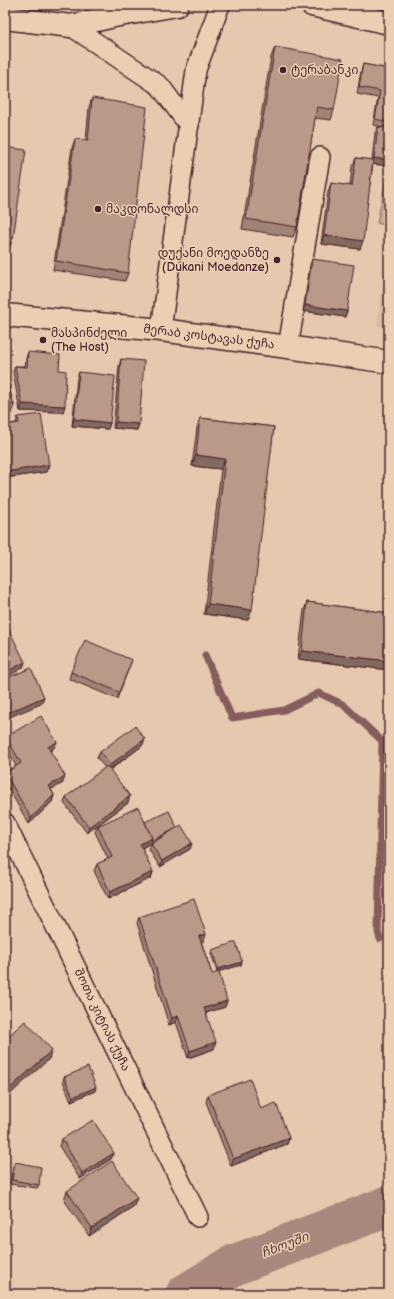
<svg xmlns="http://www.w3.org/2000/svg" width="394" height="1299" viewBox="0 0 394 1299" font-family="'Balsamiq Sans','Noto Sans Georgian',sans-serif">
<rect width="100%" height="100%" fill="#e5c8ad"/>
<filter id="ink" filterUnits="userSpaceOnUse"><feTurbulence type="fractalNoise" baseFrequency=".025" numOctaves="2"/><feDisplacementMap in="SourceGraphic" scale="8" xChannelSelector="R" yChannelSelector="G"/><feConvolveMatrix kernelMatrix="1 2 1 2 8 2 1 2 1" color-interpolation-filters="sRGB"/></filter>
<g filter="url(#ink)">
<polygon fill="#d8baa2" points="389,243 389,328 377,326"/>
<polygon fill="#cbac97" stroke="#8a6661" points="389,165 389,226 377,223"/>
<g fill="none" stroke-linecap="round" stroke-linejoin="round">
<g stroke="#845d5b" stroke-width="7">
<polyline points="205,655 232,718 284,710 319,693 344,705 382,741 378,932 380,939"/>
<polyline points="389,977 389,979"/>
</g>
<polyline stroke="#aa877b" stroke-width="41" points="186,1294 234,1265 389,1206"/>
<g stroke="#4a1f2b" stroke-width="22">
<g id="street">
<polyline points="71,26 160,86 189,125"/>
<polyline points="161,330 196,70 220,5"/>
<polyline points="288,347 320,157"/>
<polyline points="5,823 198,1217"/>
</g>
</g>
<g stroke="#4a1f2b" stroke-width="25">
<polyline id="secondary" points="5,315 161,330 288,347 389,362"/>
</g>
<g stroke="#4a1f2b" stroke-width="25">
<g id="highway">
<polyline points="312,5 389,23"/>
<polyline points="5,18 71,26 114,16 177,5"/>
</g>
</g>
<use href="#street" stroke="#ebcfb2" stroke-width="19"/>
<use href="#secondary" stroke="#ebcfb2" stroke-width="22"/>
<use href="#highway" stroke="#ebcfb2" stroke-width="22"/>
</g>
<g fill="#a08475" stroke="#4a1f2b">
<polygon points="275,47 334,110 331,120 315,118 297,227 293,237 242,229 271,57"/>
<polygon points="363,64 389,69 389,166 373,164 360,249 321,244 328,192 331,183 350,186 352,167 356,158 372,160 375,133 378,127 383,127 373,125 378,98 357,94 361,71"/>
<polygon points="92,98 128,273 125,281 53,270 72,148 75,139 86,140 89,107"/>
<polygon points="5,147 13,238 9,249 5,249"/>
<polygon points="312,259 347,311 345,317 303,311 310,265"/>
<polygon points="28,352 59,370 63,412 20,411 13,372 15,366 25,366 26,358"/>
<polygon points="121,359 139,424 137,430 113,428 119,366"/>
<polygon points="79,372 110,423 108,429 72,426 77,378"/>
<polygon points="5,374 14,405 11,414 5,413"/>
<polygon points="18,417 49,465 46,472 5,478 5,425 16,423"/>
<polygon points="200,418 274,427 248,620 204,614 221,469 192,466 197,428"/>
<polygon points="307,602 389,613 389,670 298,659 304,610"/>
<polygon points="132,660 117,699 69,679 71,672"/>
<polygon points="6,737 54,748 50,751 63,783 51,789 54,795 52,802 29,824 5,783 5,772 16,766 5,746 5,740"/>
<polygon points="145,739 142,746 110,770 128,803 87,833 64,803 66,797 105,768 97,758 100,752"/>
<polygon points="145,822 177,828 192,843 190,849 160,867 149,850 151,844 153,842 142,848 153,872 151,878 108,899 94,871 97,864 108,859 95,832 98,826"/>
<polygon points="139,917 204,941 201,941 212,974 227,1001 225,1007 206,1013 214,1049 188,1058 176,1022 169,1025 137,923"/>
<polygon points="212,950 241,965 217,972 211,953"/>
<polygon points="64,1077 95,1091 71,1101 63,1081"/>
<polygon points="208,1095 261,1109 289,1138 287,1144 231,1166 206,1102"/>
<polygon points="62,1139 114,1153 111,1159 80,1179 59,1146"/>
<polygon points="15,1162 39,1185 37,1188 10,1184 13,1166"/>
<polygon points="67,1191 134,1206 89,1236 64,1200"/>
</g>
<g fill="#826b5f" stroke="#4a1f2b">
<polygon points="374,158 389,160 389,166 372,164"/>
<polygon points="324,235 363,241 360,249 321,244"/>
<polygon points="305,305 347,311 345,317 303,311"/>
<polygon points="22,404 65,406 63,412 20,411"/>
<polygon points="74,419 110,423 108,429 72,426"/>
<polygon points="116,422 139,424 137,430 113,428"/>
<polygon points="196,455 225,459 221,469 192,466"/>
<polygon points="49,465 46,472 5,478 5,472"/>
<polygon points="208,604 252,610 248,620 204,614"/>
<polygon points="302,651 389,661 389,670 298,659"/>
<polygon points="25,662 23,668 5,678 5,673"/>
<polygon points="44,697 41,704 5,719 5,714"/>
<polygon points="145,739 142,746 107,771 110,765"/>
<polygon points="57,742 54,748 46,754 48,747"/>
<polygon points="65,776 63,783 46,792 49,786"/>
<polygon points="54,795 52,802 29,824 31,818"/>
<polygon points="130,796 128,803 87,833 89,827"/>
<polygon points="177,828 176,831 137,850 140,844 152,838"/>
<polygon points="192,843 190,849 160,867 162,861"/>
<polygon points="153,872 151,878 108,899 110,892"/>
<polygon points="206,934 204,941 197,942 199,936"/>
<polygon points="242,962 241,965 217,972 218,969"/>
<polygon points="227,1001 225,1007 202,1014 204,1008"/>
<polygon points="178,1016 176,1022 169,1025 172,1018"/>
<polygon points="216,1042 214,1049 188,1058 190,1051"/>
<polygon points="52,1050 49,1059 5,1099 5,1093"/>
<polygon points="96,1087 95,1091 71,1101 73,1097"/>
<polygon points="289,1138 287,1144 231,1166 233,1159"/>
<polygon points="114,1153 111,1159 80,1179 82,1173"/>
<polygon points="137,1198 134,1206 89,1236 92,1228"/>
</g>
<g fill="#ba9988" stroke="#4a1f2b">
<polygon points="275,47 343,59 334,110 317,107 297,227 246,219"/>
<polygon points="363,64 389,69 389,122 375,119 380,91 359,87"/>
<polygon points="92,98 147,107 128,273 56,261 75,139 88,140"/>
<polygon points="378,127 389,128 389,160 374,158"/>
<polygon points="5,147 26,150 13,238 5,236"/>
<polygon points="356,158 373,160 363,241 324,235 331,183 352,186"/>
<polygon points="312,259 354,265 347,311 305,305"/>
<polygon points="28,352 60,355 59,370 66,371 65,406 22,404 15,366 27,367"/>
<polygon points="121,359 144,361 139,424 116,422"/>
<polygon points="79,372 115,376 110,423 74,419"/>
<polygon points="5,374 14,405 5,403"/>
<polygon points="41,414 49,465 5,472 5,425 19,423 18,417"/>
<polygon points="200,418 274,427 252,610 208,604 225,459 196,455"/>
<polygon points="307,602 389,613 389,661 302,651"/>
<polygon points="9,630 25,662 5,673 5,632"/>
<polygon points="85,640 132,660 119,692 71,672"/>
<polygon points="31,668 44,697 5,714 5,679"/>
<polygon points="41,716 57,742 48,747 65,776 49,786 54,795 31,818 5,773 21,763 6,737"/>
<polygon points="135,726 145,739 110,765 100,752"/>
<polygon points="107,766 130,796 89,827 66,797"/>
<polygon points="138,807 152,838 140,844 153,872 110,892 97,864 112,857 98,826"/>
<polygon points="169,811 177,828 151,841 152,838 145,822"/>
<polygon points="181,825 192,843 162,861 151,844"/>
<polygon points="194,899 206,934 199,936 212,974 219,972 227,1001 204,1008 216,1042 190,1051 178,1016 172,1018 139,917"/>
<polygon points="236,942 242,962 218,969 212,950"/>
<polygon points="25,1021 52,1050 5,1093 5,1039"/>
<polygon points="88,1067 96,1087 73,1097 64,1077"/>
<polygon points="250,1079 261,1109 276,1103 289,1138 233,1159 208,1095"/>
<polygon points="93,1120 114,1153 82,1173 62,1139"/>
<polygon points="112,1161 137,1198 92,1228 67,1191"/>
<polygon points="15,1162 41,1167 39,1185 12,1180"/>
</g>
</g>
<g fill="#4a1f2b" stroke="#ebcfb2" stroke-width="1.5">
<circle cx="283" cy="70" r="4"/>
<circle cx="98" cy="209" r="4"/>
<circle cx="277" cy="260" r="4"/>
<circle cx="43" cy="340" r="4"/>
</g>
<g text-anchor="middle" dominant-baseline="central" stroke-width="3" stroke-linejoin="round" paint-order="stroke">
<g font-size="12" fill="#4a1f2b" stroke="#ebcfb2" text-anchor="start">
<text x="291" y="70">ტერაბანკი</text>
<text x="106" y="209">მაკდონალდსი</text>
<text x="269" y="253" text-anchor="end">დუქანი მოედანზე<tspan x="269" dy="14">(Dukani Moedanze)</tspan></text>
<text x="51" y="333">მასპინძელი<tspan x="51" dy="14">(The Host)</tspan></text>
</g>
<g font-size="12" fill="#4a1f2b" stroke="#ebcfb2">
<text transform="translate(209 337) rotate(7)">მერაბ კოსტავას ქუჩა</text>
<text transform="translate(102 1020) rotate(64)">შოთა კიტიას ქუჩა</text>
</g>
<g font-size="13" font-style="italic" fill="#5d343b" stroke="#ebcfb2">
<text transform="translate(285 1245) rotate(-21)">ჩხოუში</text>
</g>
</g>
<rect width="394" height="1299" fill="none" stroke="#ebcfb2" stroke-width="20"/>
<rect x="10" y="10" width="374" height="1279" fill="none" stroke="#4a1f2b" stroke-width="1.5" filter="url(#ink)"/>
</svg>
